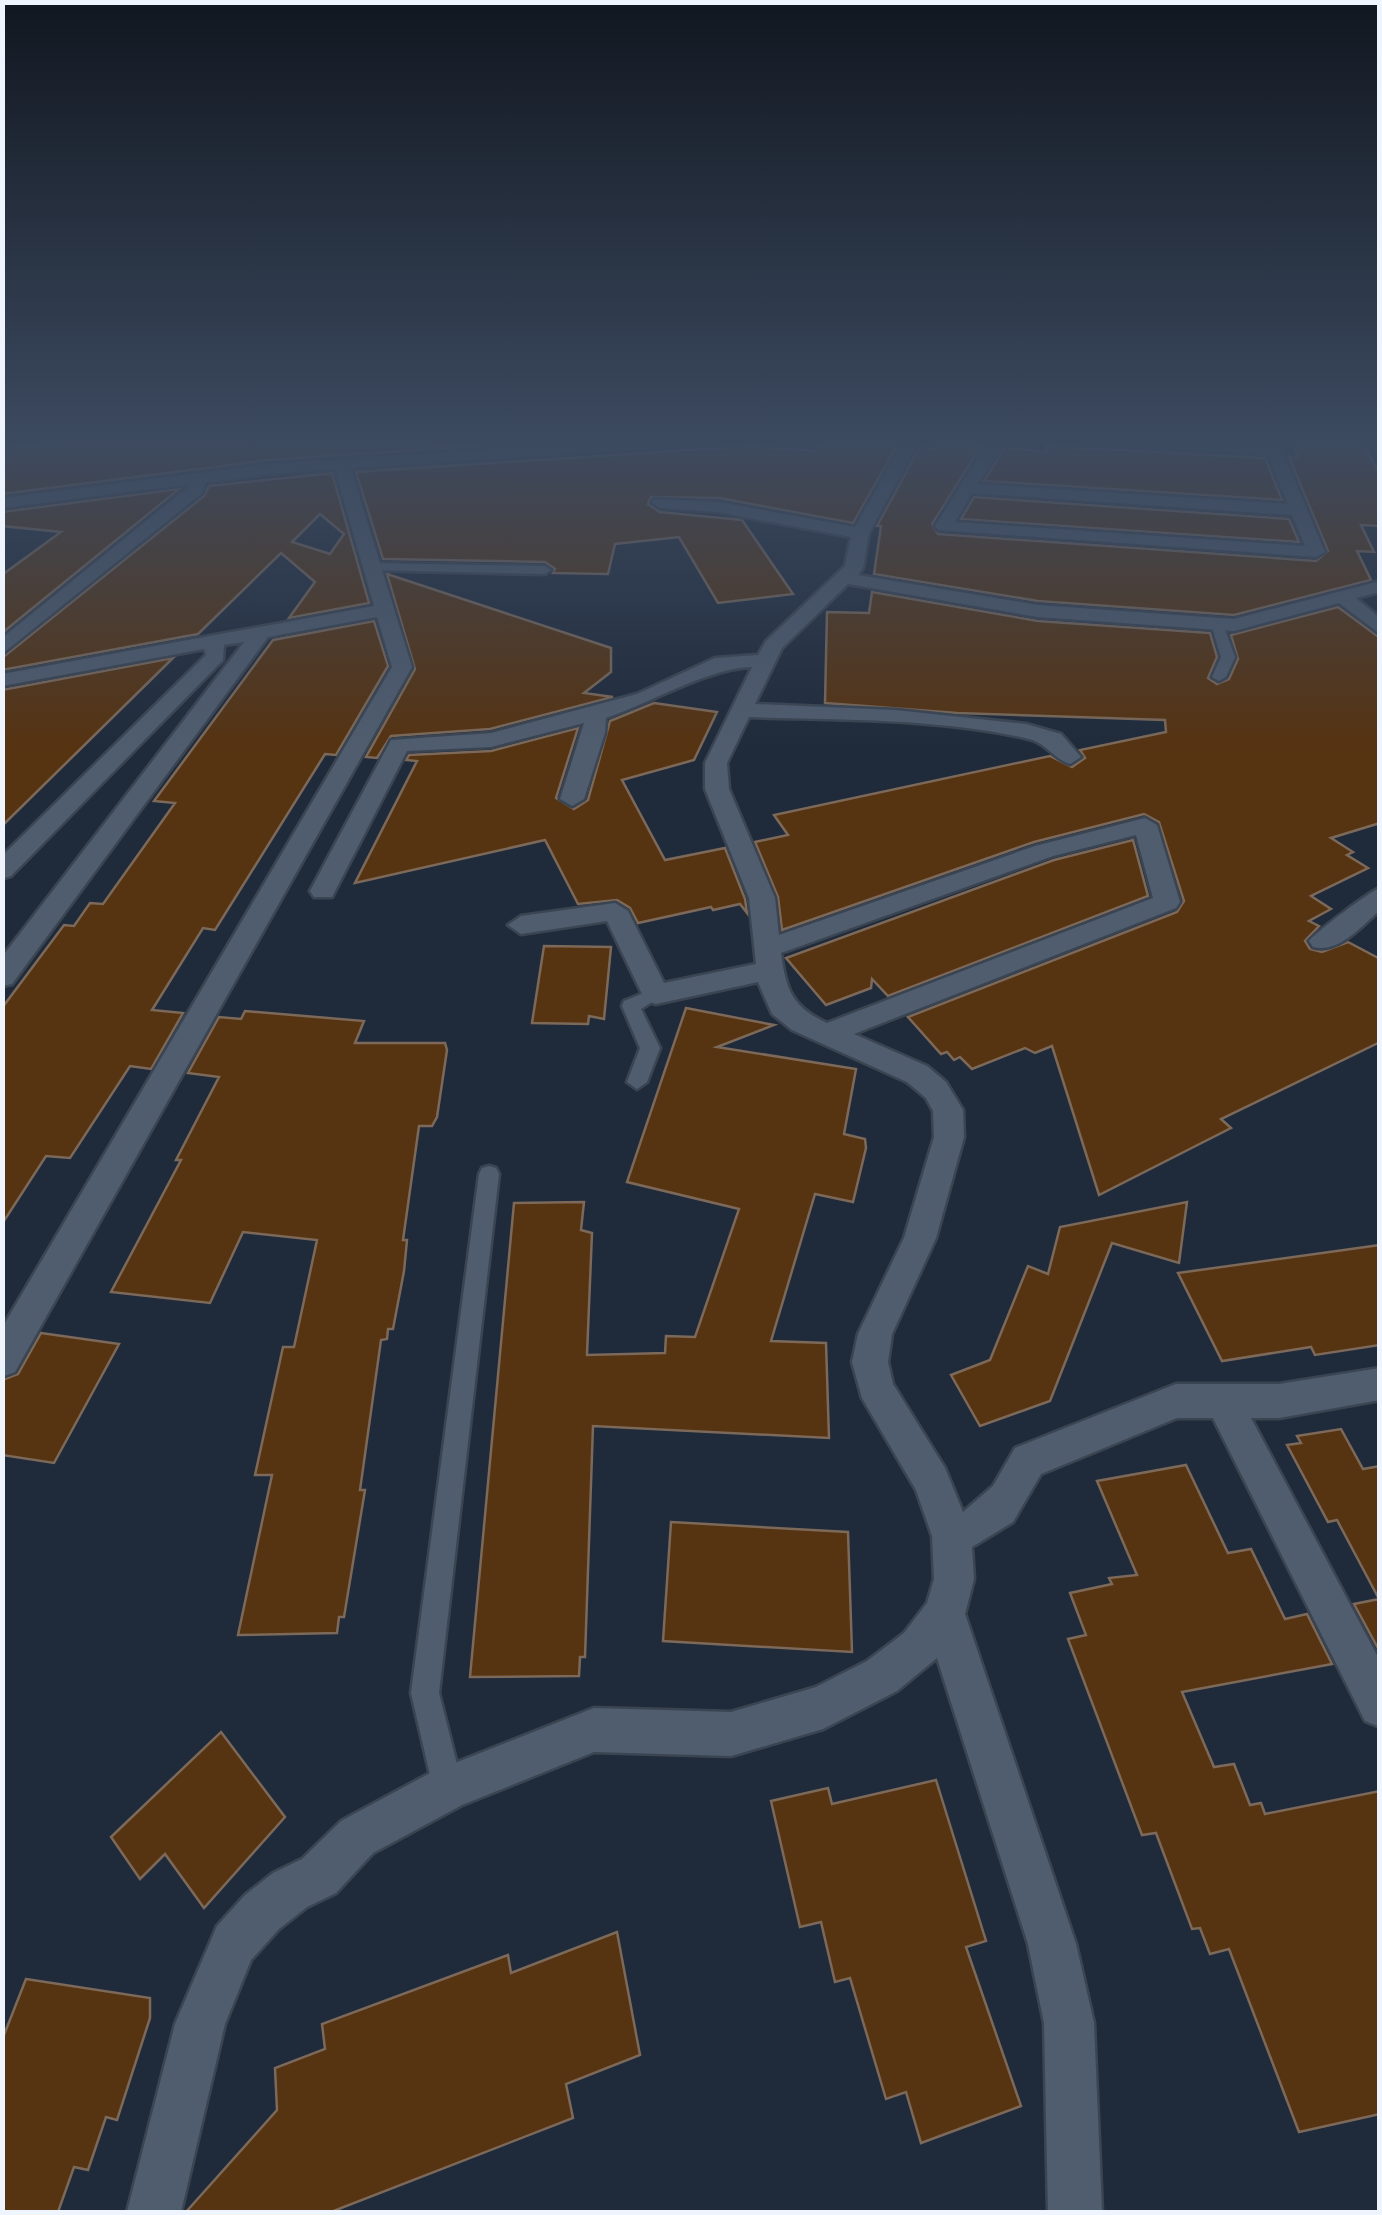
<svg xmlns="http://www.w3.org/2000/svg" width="1382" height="2215" viewBox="0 0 1382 2215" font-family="Jost,sans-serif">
<rect width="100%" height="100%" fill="#1f2a3a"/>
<g fill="#563311" stroke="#7c6959" stroke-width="2.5" fill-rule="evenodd">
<polygon points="79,439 475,439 477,446 270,460 2,494 2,448"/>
<polygon points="841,439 898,444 853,523 719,498 651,497 648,504 660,512 742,520 793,594 718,603 679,537 615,544 608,574 553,573 555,569 545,562 383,559 356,472 750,446 815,451 824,440 839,442"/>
<polygon points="940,439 983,443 932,524 938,534 1316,561 1328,551 1289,457 1298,457 1290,439 1361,440 1380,475 1380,526 1361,525 1374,552 1357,551 1371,580 1234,615 1038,601 874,574 881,526 877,526 920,447 934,449"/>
<polygon points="1046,446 1265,458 1282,500 984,481 1005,447 1047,453"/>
<path d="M 332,473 L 369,603 L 289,618 L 315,582 L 281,553 L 198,634 L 2,670 L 2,658 L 204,496 L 209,486 ZM 320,514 L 344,534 L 330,554 L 292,542 Z"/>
<polygon points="179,489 2,633 2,575 61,532 2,526 2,512"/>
<polygon points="974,497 1289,519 1299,542 961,519"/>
<polygon points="387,574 611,648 611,672 584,693 613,697 490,729 391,736 377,758 366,757 415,669"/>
<polygon points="872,592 1038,621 1210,633 1217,657 1208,678 1217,684 1229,679 1238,659 1231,635 1338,607 1380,638 1380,823 1331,838 1353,852 1347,855 1368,868 1311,896 1331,909 1309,921 1319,926 1305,941 1310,949 1322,952 1348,942 1380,959 1380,1042 1221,1119 1231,1128 1099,1195 1052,1046 1035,1053 1025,1048 972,1069 960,1057 954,1060 947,1052 941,1054 908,1017 1177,912 1184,901 1159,822 1144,814 1034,842 782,930 778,897 755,842 788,835 774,815 1050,756 1072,767 1085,758 1080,750 1166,732 1165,720 957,713 825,703 827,612 869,613"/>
<polygon points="374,621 388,666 336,755 325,754 215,930 203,928 152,1010 183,1013 151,1069 130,1066 70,1158 46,1156 2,1224 2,1008 64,925 74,926 90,903 103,904 175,803 154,801 273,640"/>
<polygon points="173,658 2,826 2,690"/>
<polygon points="654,703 717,712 694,760 622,780 665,860 725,848 745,899 747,913 740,904 713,910 711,907 638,923 630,908 617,900 578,904 545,840 355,883 417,761 406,760 409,755 491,751 578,728 556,798 574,809 588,800 610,721"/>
<polygon points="1133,840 1148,896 888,996 872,979 871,988 826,1005 786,958 1054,860"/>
<polygon points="544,946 611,947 604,1019 589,1016 588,1024 532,1023"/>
<polygon points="686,1008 774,1025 717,1047 856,1069 844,1134 865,1139 866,1148 853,1202 815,1194 771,1341 826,1343 829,1438 593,1426 585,1657 580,1657 579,1676 470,1677 514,1203 584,1202 581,1230 592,1233 587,1355 665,1353 666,1336 695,1337 739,1209 627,1182"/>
<polygon points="245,1011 364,1021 355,1043 445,1043 447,1050 437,1117 432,1126 419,1126 403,1240 407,1240 404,1271 393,1329 388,1329 387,1339 381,1340 360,1490 365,1490 344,1617 339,1617 337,1633 238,1635 272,1475 255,1475 283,1347 294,1347 317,1240 243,1232 210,1303 111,1292 181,1160 176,1160 219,1077 188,1073 219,1017 241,1019"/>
<polygon points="1187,1202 1179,1263 1112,1243 1050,1401 980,1426 951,1375 990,1360 1028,1266 1048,1274 1060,1227"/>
<polygon points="1380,1245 1380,1345 1315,1355 1311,1347 1222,1361 1178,1273"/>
<polygon points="41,1333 119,1344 54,1463 2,1455 2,1380 18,1374"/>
<polygon points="1341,1429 1363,1469 1380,1466 1380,1652 1354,1604 1379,1599 1337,1520 1328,1522 1287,1445 1301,1443 1297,1436"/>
<polygon points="1186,1465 1228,1553 1251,1549 1285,1619 1307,1614 1332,1664 1182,1692 1214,1767 1234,1764 1250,1805 1261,1803 1265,1814 1380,1791 1380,2114 1299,2132 1229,1949 1210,1954 1200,1928 1192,1929 1156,1833 1142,1835 1068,1639 1086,1635 1070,1593 1112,1584 1109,1578 1137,1575 1097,1481"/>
<polygon points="671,1522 848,1532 852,1652 663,1641"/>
<polygon points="221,1732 285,1817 204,1908 165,1854 140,1879 111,1837"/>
<polygon points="936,1780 986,1941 966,1947 1021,2106 921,2143 906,2092 886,2099 850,1978 835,1982 821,1922 800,1927 771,1801 828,1788 832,1804"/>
<polygon points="617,1932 640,2055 566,2084 573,2118 331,2212 186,2212 277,2110 275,2068 325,2049 322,2024 508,1955 511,1973"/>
<polygon points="26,1979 150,1998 150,2018 117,2120 106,2117 88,2170 74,2167 58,2212 2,2212 2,2040"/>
</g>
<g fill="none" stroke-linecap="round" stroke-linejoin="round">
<g stroke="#3b4552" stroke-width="5">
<g id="service">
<polygon points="371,563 545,566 551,570 545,574 367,570 367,564"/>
<polygon points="1217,620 1223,624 1235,657 1226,677 1219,681 1212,677 1221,657 1211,624"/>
<polygon points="656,988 662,990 665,994 641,1009 660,1048 647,1082 637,1089 627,1082 640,1048 622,1006 624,1001"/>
<polygon points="489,1166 496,1168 499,1174 439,1693 463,1788 459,1799 448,1803 437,1799 433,1788 411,1693 479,1174 482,1168"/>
</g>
</g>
<g stroke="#3b4552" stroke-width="5">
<g id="minor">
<path d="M 905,439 L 920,439 L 869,533 L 863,568 L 858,575 L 1038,605 L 1234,619 L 1380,581 L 1380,592 L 1356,598 L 1380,618 L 1380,634 L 1339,603 L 1234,631 L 1038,617 L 848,584 L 782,648 L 755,704 L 896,710 L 1026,724 L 1061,734 L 1081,757 L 1070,764 C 1053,759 1047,742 1025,738 C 936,718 840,720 749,717 L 727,763 L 729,789 L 775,898 L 779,935 L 1035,846 L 1145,818 L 1157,825 L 1180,902 L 1176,908 L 854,1034 L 927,1066 L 946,1082 L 963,1110 L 964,1137 L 936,1238 L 892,1334 L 888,1362 L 893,1384 L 945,1468 L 963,1512 L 993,1486 L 1015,1448 L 1176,1384 L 1279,1384 L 1380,1368 L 1380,1400 L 1279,1418 L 1251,1418 L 1380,1661 L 1380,1727 L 1365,1721 L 1213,1418 L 1177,1418 L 1041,1474 L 1013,1522 L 972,1547 L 974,1579 L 965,1614 L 1076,1944 L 1094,2023 L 1102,2212 L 1048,2212 L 1044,2023 L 1028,1944 L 937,1658 L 897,1691 L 823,1729 L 731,1756 L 594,1752 L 462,1805 L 373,1853 L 336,1893 L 307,1907 L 279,1929 L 251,1960 L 225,2024 L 181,2212 L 127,2212 L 175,2024 L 217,1926 L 245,1895 L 273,1873 L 302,1859 L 341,1821 L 432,1772 L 594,1708 L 731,1712 L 816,1687 L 867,1661 L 904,1633 L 927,1603 L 934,1579 L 932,1536 L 916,1490 L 862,1398 L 852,1362 L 858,1334 L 904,1238 L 934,1137 L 933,1111 L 926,1098 L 907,1082 L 792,1030 L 772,1014 L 758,982 L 656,1004 L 646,1001 L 642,994 L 607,921 L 521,934 L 508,925 L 521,916 L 615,903 L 628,911 L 664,983 L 756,964 L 749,898 L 705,789 L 705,763 L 752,667 C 708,668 651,703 606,718 L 605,733 L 584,799 L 572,806 L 560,799 L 584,723 L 491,747 L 407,751 L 332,897 L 314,897 L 310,891 L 391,740 L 491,733 L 637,694 L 715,658 L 758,655 L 766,641 L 845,566 L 851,537 L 718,512 L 660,508 L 652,503 L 654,499 L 718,502 L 855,527 ZM 1136,835 L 1153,898 L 827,1023 C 792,1007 786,990 781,953 L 1053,856 Z"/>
<path d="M 990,439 L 1005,439 L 978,484 L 1288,504 L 1268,454 L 1094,444 L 1086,439 L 1265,445 L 1263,439 L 1277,439 L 1325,552 L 1316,557 L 938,530 L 935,526 ZM 972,493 L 1292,515 L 1305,546 L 955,522 Z"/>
<polygon points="1368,439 1380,439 1380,451 1374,449"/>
<polygon points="335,460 349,463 412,667 15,1372 2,1377 2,1328 392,667 377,617 268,637 12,984 2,986 2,957 244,642 224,645 223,660 11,876 2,879 2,856 206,655 204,649 2,686 2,674 374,606 333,463"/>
<polygon points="194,473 208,476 202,493 2,654 2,638 188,487"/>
<path d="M 1380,888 L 1380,910 C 1362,926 1338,954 1313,947 L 1309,941 C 1315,933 1370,891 1380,888 Z"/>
</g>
</g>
<g stroke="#3b4552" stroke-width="5">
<polygon id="tertiary" points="633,439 700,439 692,444 270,474 2,508 2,498 270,464"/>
</g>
<use href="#service" fill="#505d6f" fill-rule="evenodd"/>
<use href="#minor" fill="#505d6f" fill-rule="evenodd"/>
<use href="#tertiary" fill="#505d6f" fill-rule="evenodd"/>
</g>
<linearGradient id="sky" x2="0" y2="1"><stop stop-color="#111720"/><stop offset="0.59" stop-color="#3c4a60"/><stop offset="1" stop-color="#3c4a60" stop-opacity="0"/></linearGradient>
<rect width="1382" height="749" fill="url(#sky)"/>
<rect width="1382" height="2215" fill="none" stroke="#eef5fe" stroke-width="10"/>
</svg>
